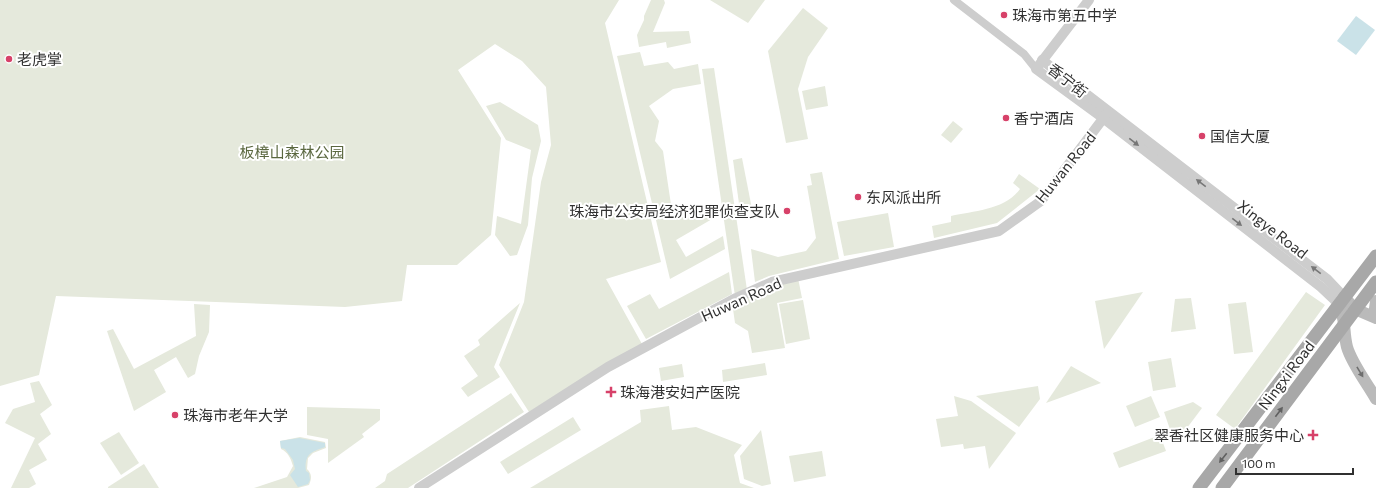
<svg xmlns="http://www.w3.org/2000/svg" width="1376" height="488" viewBox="0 0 1376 488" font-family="Commissioner,'Noto Sans SC',sans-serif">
<rect width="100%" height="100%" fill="#fff"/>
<g fill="#e5e9dc">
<polygon points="0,0 619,0 605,23 661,262 606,279 642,344 529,412 499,365 524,302 541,182 551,145 546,87 522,61 495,44 458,70 501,138 491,235 457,265 407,265 402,301 345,307 56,296 39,375 0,386"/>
<polygon points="651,0 664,0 665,3 653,32 689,31 691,43 667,48 666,42 639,47 637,35 644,20 644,16"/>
<polygon points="710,0 765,0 748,23"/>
<polygon points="803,8 828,28 808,57 798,89 808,139 786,143 768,51"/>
<polygon points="640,52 644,66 668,62 674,69 698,64 701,84 673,89 649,106 659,121 655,141 663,151 673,218 698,214 718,203 719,215 676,240 686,257 723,236 725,249 670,279 617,56"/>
<polygon points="714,68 747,290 735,296 702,69"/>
<polygon points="825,86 828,106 806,110 802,91"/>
<polygon points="500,102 538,125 541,141 532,178 528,225 517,255 510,256 495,235 497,216 521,224 531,150 506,140 486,106"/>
<polygon points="953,121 963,129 951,143 941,135"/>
<polygon points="742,158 752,209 740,211 733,160"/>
<polygon points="822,172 839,259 769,276 755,282 751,249 778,257 806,251 816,238 807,186 812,185 810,174"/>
<path d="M 1019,174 L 1040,189 L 997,223 L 934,238 L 932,226 L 951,222 L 951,216 C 974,211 1005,210 1020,189 L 1013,183 Z"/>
<polygon points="888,213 894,247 844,256 837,222"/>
<polygon points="729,272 732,294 646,339 627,306 650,294 659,309"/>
<polygon points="798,278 802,298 777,303 785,348 752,353 748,331 735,323 732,302 773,284"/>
<polygon points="1143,292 1104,349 1095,301"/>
<polygon points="1306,292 1325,305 1235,429 1216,415"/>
<polygon points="1191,298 1196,329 1171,332 1175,299"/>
<polygon points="803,300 810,339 786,344 779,304"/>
<polygon points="1246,302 1253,352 1234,354 1228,304"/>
<polygon points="520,303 494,367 500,377 468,397 461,388 478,376 464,356 480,345 478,340"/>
<polygon points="194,304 210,305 209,332 199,356 195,374 188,378 176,357 154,370 166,392 134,411 107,331 113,329 134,369 196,336"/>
<polygon points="1171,358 1176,387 1153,391 1148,362"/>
<polygon points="765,363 767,375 723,382 722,370"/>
<polygon points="682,364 684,377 661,381 659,368"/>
<polygon points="1071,366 1101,383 1046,403"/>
<polygon points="39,381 52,405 40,414 51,434 38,444 47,460 29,470 36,484 29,488 11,488 35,438 5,423 13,409 35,402 30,383"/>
<polygon points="1038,386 1040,399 1019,427 976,396"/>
<polygon points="511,393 524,412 408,488 375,488 385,481 387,474"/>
<polygon points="954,396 971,401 1016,433 989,469 985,446 964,449 963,444 941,447 936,419 958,416"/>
<polygon points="1151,396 1160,417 1135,427 1126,406"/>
<polygon points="1193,402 1202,408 1175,444 1164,412"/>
<polygon points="669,406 672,430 696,427 742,445 734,455 740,483 754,488 530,488 641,422 640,410"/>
<polygon points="307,407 380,409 380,420 362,434 364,437 328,463 328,439 307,435"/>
<polygon points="573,417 581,430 508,474 500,462"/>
<polygon points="761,430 771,484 762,486 744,479 740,456"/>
<polygon points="119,432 139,463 121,475 100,443"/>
<polygon points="1160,435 1166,451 1119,468 1113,453"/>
<path d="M 300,437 L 325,442 L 326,448 L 313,453 L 308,458 L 307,469 C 312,474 312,478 309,485 L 298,488 L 254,488 L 287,477 L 293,466 C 291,459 288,452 281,449 L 280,441 Z"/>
<polygon points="822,451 826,476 794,482 789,456"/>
<polygon points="144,464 159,488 108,488 108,487"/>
</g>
<g fill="#cae2e8">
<polygon points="1356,16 1375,30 1356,55 1337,41"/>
<path d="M 299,438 L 325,443 L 325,447 C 311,452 304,454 306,471 L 309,473 L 310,480 L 308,484 L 298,487 L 290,475 L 295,469 L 293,460 L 285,449 L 281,448 L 280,441 Z"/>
</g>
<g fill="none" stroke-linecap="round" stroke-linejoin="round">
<polyline stroke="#cdcdcd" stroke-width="8" points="954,0 1024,54 1036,69"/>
<g stroke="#cdcdcd" stroke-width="10">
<polyline points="1089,0 1036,69 1103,118 1321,287 1339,304"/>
<polyline points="1042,60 1327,279 1344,297"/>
<polyline points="419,488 608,367 736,298 772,282 999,231 1041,201 1108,112"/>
</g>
<g stroke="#bababa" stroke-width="12">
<polyline points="1344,297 1355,309 1376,318"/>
<path d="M 1339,304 C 1346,319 1343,331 1347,347 C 1352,364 1367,383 1376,399"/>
<polyline points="1374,316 1376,301"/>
</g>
<g stroke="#a8a8a8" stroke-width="13">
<polyline points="1199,488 1376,256"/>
<polyline points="1222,488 1376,282"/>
</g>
</g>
<defs><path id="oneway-solid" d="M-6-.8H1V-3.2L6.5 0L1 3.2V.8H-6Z"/></defs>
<g fill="#777">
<use href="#oneway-solid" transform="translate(1134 142) rotate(38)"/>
<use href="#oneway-solid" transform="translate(1201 183) rotate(-143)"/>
<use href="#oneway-solid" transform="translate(1237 222) rotate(38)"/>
<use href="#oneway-solid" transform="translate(1316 270) rotate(-143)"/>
</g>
<use fill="#6e6e6e" href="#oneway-solid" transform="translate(1360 372) rotate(59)"/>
<g fill="#606060">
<use href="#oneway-solid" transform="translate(1279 412) rotate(-53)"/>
<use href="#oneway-solid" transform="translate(1223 458) rotate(128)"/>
</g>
<g fill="#d74169" stroke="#fff" stroke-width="1.5">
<circle cx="1004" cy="15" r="4"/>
<circle cx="9" cy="59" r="4"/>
<circle cx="1006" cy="118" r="4"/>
<circle cx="1202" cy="136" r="4"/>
<circle cx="858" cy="197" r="4"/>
<circle cx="787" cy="211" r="4"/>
<path d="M609 386h4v4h4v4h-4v4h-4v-4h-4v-4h4z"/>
<circle cx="175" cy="415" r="4"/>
<path d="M1311 429h4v4h4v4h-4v4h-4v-4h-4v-4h4z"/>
</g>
<g text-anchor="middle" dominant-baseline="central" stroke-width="4" stroke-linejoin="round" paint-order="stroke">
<g font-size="15" fill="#303030" stroke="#fff" text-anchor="start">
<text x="1012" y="15">珠海市第五中学</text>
<text x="17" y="59">老虎掌</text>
<text x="1014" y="118">香宁酒店</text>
<text x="1210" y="136">国信大厦</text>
<text x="866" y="197">东风派出所</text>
<text x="779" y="211" text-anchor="end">珠海市公安局经济犯罪侦查支队</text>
<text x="620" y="392">珠海港安妇产医院</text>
<text x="183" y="415">珠海市老年大学</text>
<text x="1304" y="435" text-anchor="end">翠香社区健康服务中心</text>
</g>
<g font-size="15" fill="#303030" stroke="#fff">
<text transform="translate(1068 80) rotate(38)">香宁街</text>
<text transform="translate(1065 167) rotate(-51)">Huwan Road</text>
<text transform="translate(1273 229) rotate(38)">Xingye Road</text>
<text transform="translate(741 299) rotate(-24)">Huwan Road</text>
<text transform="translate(1286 375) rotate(-53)">Ningxi Road</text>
</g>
<g font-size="15" fill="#5b6840" stroke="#fff">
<text x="292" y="152">板樟山森林公园</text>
</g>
</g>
<path d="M1236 468v6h117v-6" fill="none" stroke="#303030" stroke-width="2"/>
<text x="1242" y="468" font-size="12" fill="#303030" stroke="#ffffff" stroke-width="3" paint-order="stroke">100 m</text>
</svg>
